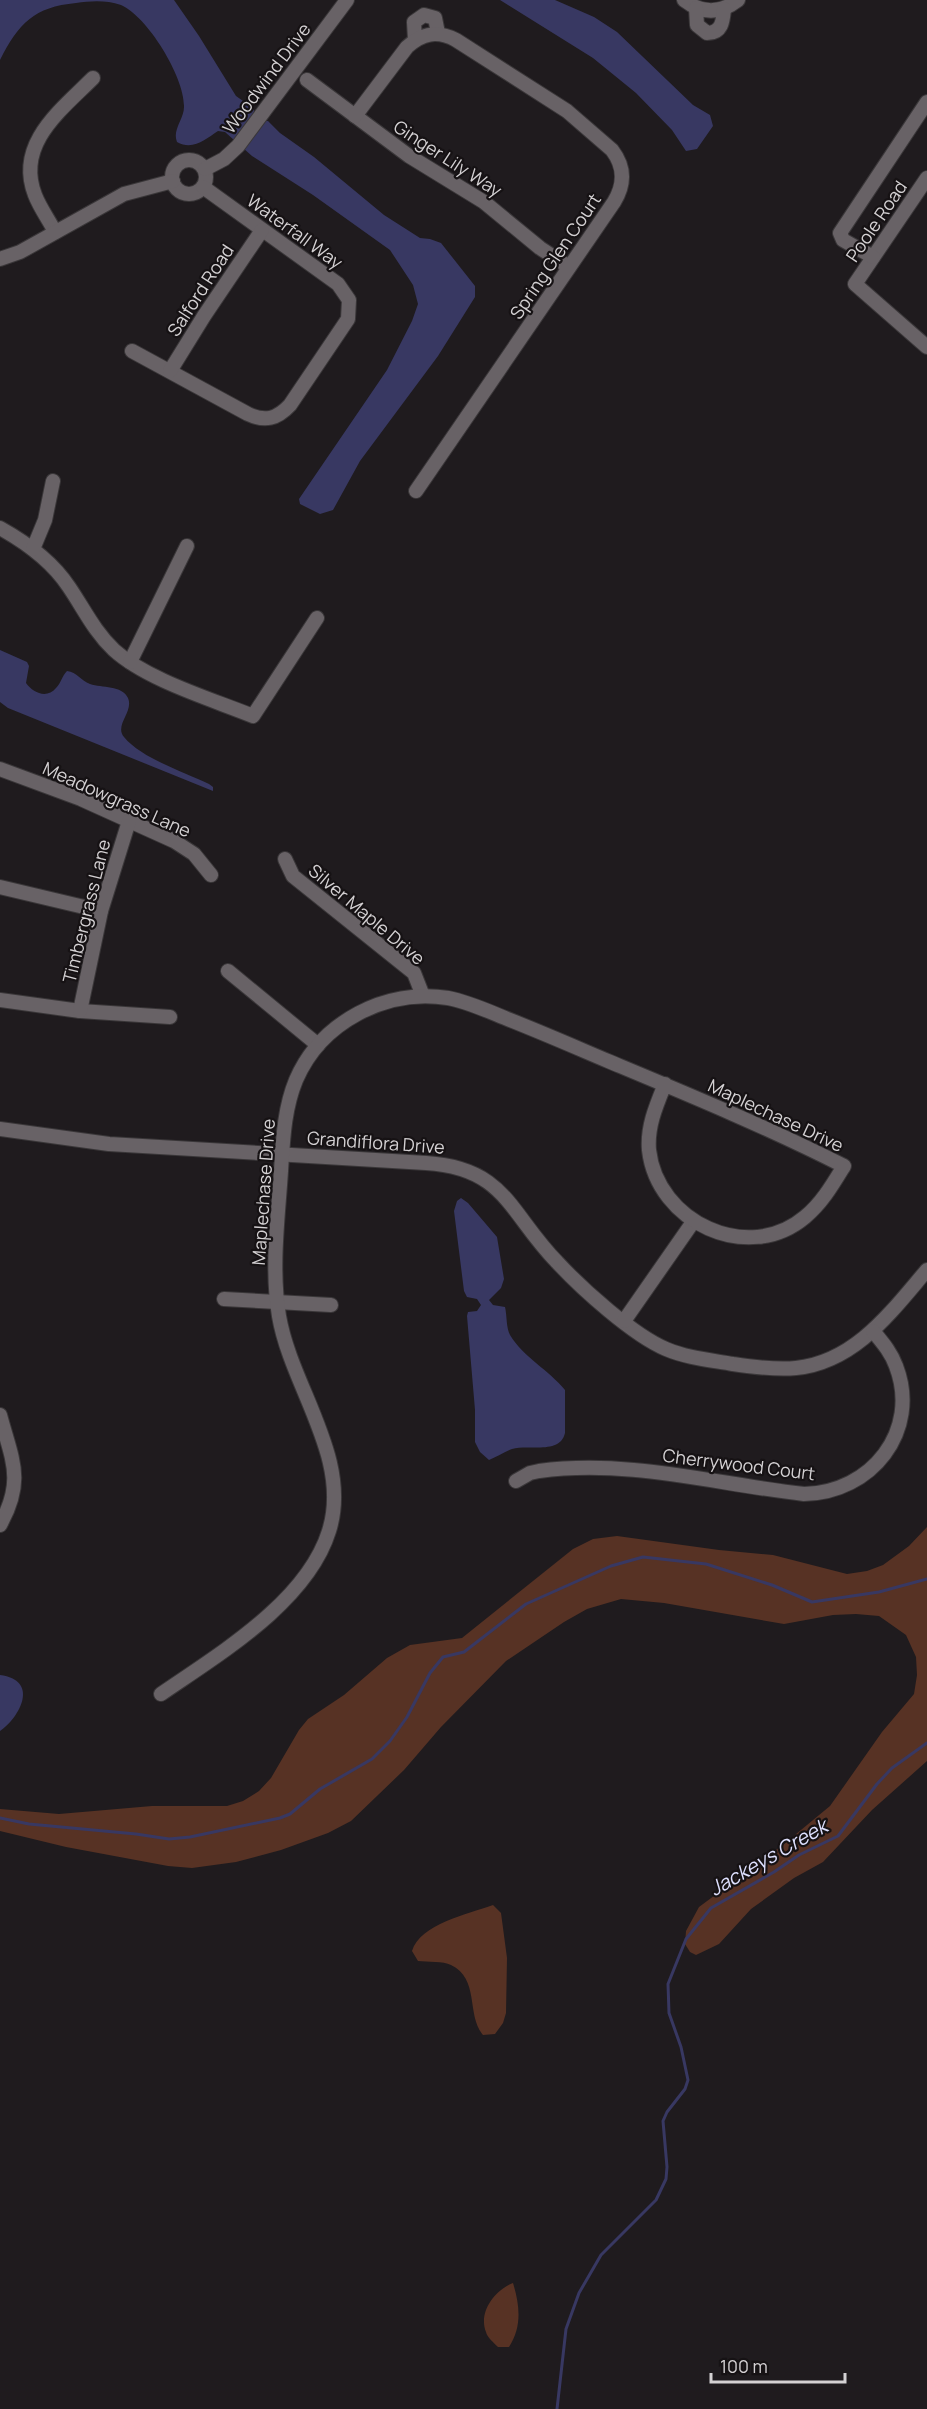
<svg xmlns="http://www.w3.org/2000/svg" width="927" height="2409" viewBox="0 0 927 2409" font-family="Manrope,sans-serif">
<rect width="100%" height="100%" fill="#1f1b1e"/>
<g fill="#573224">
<polygon points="927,1527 927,1761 872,1810 823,1862 794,1878 751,1909 719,1944 696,1955 690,1952 685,1944 686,1931 699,1907 784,1844 830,1806 882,1732 914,1694 917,1675 916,1657 906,1635 879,1616 856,1614 833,1615 784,1624 664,1603 621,1599 587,1609 564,1622 506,1661 441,1727 404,1770 351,1821 328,1833 281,1850 236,1862 192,1868 168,1866 66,1847 0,1831 0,1809 59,1814 152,1806 227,1806 243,1801 259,1791 271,1778 299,1730 308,1719 344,1695 387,1658 410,1645 462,1638 573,1549 593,1539 617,1536 719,1550 773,1555 847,1574 867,1571 883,1565 909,1546"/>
<path d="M 493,1905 L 501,1913 L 507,1958 L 506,2013 L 503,2023 L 495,2034 L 483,2035 C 466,2015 480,1979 451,1965 C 443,1961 428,1962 418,1961 L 412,1951 C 420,1924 468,1914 493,1905 Z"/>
<path d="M 513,2283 C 520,2306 522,2327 509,2347 L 498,2347 C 494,2343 487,2337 486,2332 C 478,2312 495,2290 513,2283 Z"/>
</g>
<g fill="#383862">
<path d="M 0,0 L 174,0 L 199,36 L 236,96 L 253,108 L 255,113 L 264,121 L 268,121 L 280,133 L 314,157 L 384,215 L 420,238 L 430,239 L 441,243 L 475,286 L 475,297 L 438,356 L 360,461 L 333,510 L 320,514 L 300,504 L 299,499 L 387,370 L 412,321 L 418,304 L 413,285 L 390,250 L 313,195 L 252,156 L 225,132 L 218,131 C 206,139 193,151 177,142 C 172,130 184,119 184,107 C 185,78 148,17 121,5 C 106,0 91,1 76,3 C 34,7 19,23 0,60 Z"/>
<polygon points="500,0 555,0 594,17 617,32 693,105 710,115 713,126 697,149 686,151 672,130 636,93 593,58"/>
<path d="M 0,650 L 27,662 L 29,666 L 26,683 C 33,693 47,699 56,688 C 61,683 62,676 67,671 C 77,672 81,681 90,684 C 102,688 122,685 128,698 C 134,712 114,725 124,737 C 141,758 184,772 209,784 L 213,787 L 213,791 L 8,708 L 0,702 Z"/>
<path d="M 461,1198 L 468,1203 L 497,1237 L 504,1279 L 501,1288 L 489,1300 L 493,1305 L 505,1307 C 507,1315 506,1328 510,1335 C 523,1357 549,1370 565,1390 L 565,1433 C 560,1455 528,1444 512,1449 C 504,1452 497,1457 489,1460 L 480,1452 L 475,1442 L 475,1410 L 467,1316 L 468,1312 L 477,1311 L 481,1305 L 477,1299 L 467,1297 L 464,1291 L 454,1211 L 457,1201 Z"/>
<path d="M 0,1675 C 39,1680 21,1716 0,1731 Z"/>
</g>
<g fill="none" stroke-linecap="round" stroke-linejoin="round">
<g stroke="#383862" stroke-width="3">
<polyline points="0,1818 29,1824 136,1834 169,1839 190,1837 280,1818 290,1814 320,1789 372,1759 390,1741 407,1717 430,1673 443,1657 464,1652 526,1604 611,1566 643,1557 706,1564 772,1585 812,1602 879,1592 927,1579"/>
<polyline points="557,2409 566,2329 579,2293 601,2255 656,2200 666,2179 667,2167 663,2121 667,2112 685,2089 688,2080 681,2047 669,2013 668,1984 686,1939 711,1908 774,1872 799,1855 838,1836 877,1784 892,1768 927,1743"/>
</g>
<g stroke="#3a3739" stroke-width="16">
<g id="minor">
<path d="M 684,0 C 702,14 720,14 738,0"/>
<path d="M 696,8 L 697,25 L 707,33 C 722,33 723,21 724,9"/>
<polyline points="415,40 414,22 424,15 435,18 438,33"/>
<polyline points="307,80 409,156 484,202 540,248 569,267"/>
<path d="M 355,116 L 407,47 C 422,33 437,30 456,40 L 567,111 L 612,150 C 625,167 625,184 614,202 L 416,491"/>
<circle cx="189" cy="177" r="17"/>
<polyline points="205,169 224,159 238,146 347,0"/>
<polyline points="927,178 855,284 927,347"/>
<path d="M 55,232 C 49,220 40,208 35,195 C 15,144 61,110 93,78"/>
<polyline points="873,257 843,240 840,233 927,102"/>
<polyline points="0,259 20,252 124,194 173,181"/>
<path d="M 132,351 L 248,414 C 265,422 277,419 290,405 L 348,319 L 349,300 L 338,284 L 203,187"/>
<polyline points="170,371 204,316 262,230"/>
<path d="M 0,528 C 27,543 52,561 69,587 C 84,609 94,631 114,650 C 147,680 211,699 253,716 L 317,618"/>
<polyline points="33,549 45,520 53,481"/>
<polyline points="130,662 187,546"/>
<polyline points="0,769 81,799 174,841 194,854 211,875"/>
<polyline points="285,859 293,876 414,973 423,996"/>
<polyline points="0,887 101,911"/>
<polyline points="228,971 318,1045"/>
<polyline points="0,1000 80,1011 170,1017"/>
<polyline points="80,1011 101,911 129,821"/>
<path d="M 0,1129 L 109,1144 L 426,1163 C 506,1168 509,1213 557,1262 C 582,1289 633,1335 666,1349 C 687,1358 710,1360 733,1364 C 753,1367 775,1370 796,1368 C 855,1362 891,1312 927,1270"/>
<polyline points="224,1299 331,1305"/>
<polyline points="624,1321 693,1222"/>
<path d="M 0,1415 C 12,1460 25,1480 0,1525"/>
<path d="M 516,1481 L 530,1473 L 539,1471 C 629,1459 715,1484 804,1494 C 871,1493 921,1431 896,1366 C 891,1352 882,1342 873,1331"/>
<path d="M 161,1694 C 219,1654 307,1602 329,1531 C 352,1458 291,1387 279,1316 C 271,1268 278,1218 281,1171 C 283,1140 284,1109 296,1080 C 321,1022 386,988 448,998 C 469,1002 490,1012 510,1020 C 543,1033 575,1047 608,1061 C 687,1094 767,1127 844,1166 C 833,1184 822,1203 805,1217 C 748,1265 657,1222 649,1150 C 647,1127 656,1106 665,1084"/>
</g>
</g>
<use href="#minor" stroke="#686266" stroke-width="14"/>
</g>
<g text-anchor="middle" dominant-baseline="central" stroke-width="4.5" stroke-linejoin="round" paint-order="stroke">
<g font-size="18" fill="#d4d1d3" stroke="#161214">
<text transform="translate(266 78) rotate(-53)">Woodwind Drive</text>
<text transform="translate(448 158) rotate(33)">Ginger Lily Way</text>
<text transform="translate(876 221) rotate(-56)">Poole Road</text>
<text transform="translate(295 231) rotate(36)">Waterfall Way</text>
<text transform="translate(555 256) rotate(-56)">Spring Glen Court</text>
<text transform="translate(200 290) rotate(-57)">Salford Road</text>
<text transform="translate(117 799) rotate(24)">Meadowgrass Lane</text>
<text transform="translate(86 911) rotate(-76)">Timbergrass Lane</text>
<text transform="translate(367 914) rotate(40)">Silver Maple Drive</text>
<text transform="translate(776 1115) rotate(25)">Maplechase Drive</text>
<text transform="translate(376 1142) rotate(4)">Grandiflora Drive</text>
<text transform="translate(263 1192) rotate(-86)">Maplechase Drive</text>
<text transform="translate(739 1464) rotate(7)">Cherrywood Court</text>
</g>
<g font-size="20" font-style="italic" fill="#dee0fe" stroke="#161214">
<text transform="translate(768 1857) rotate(-30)">Jackeys Creek</text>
</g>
</g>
<path d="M711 2373v9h134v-9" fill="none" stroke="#d4d1d3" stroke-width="3"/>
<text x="720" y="2373" font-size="18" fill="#d4d1d3" stroke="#161214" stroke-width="4.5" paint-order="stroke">100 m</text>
</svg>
